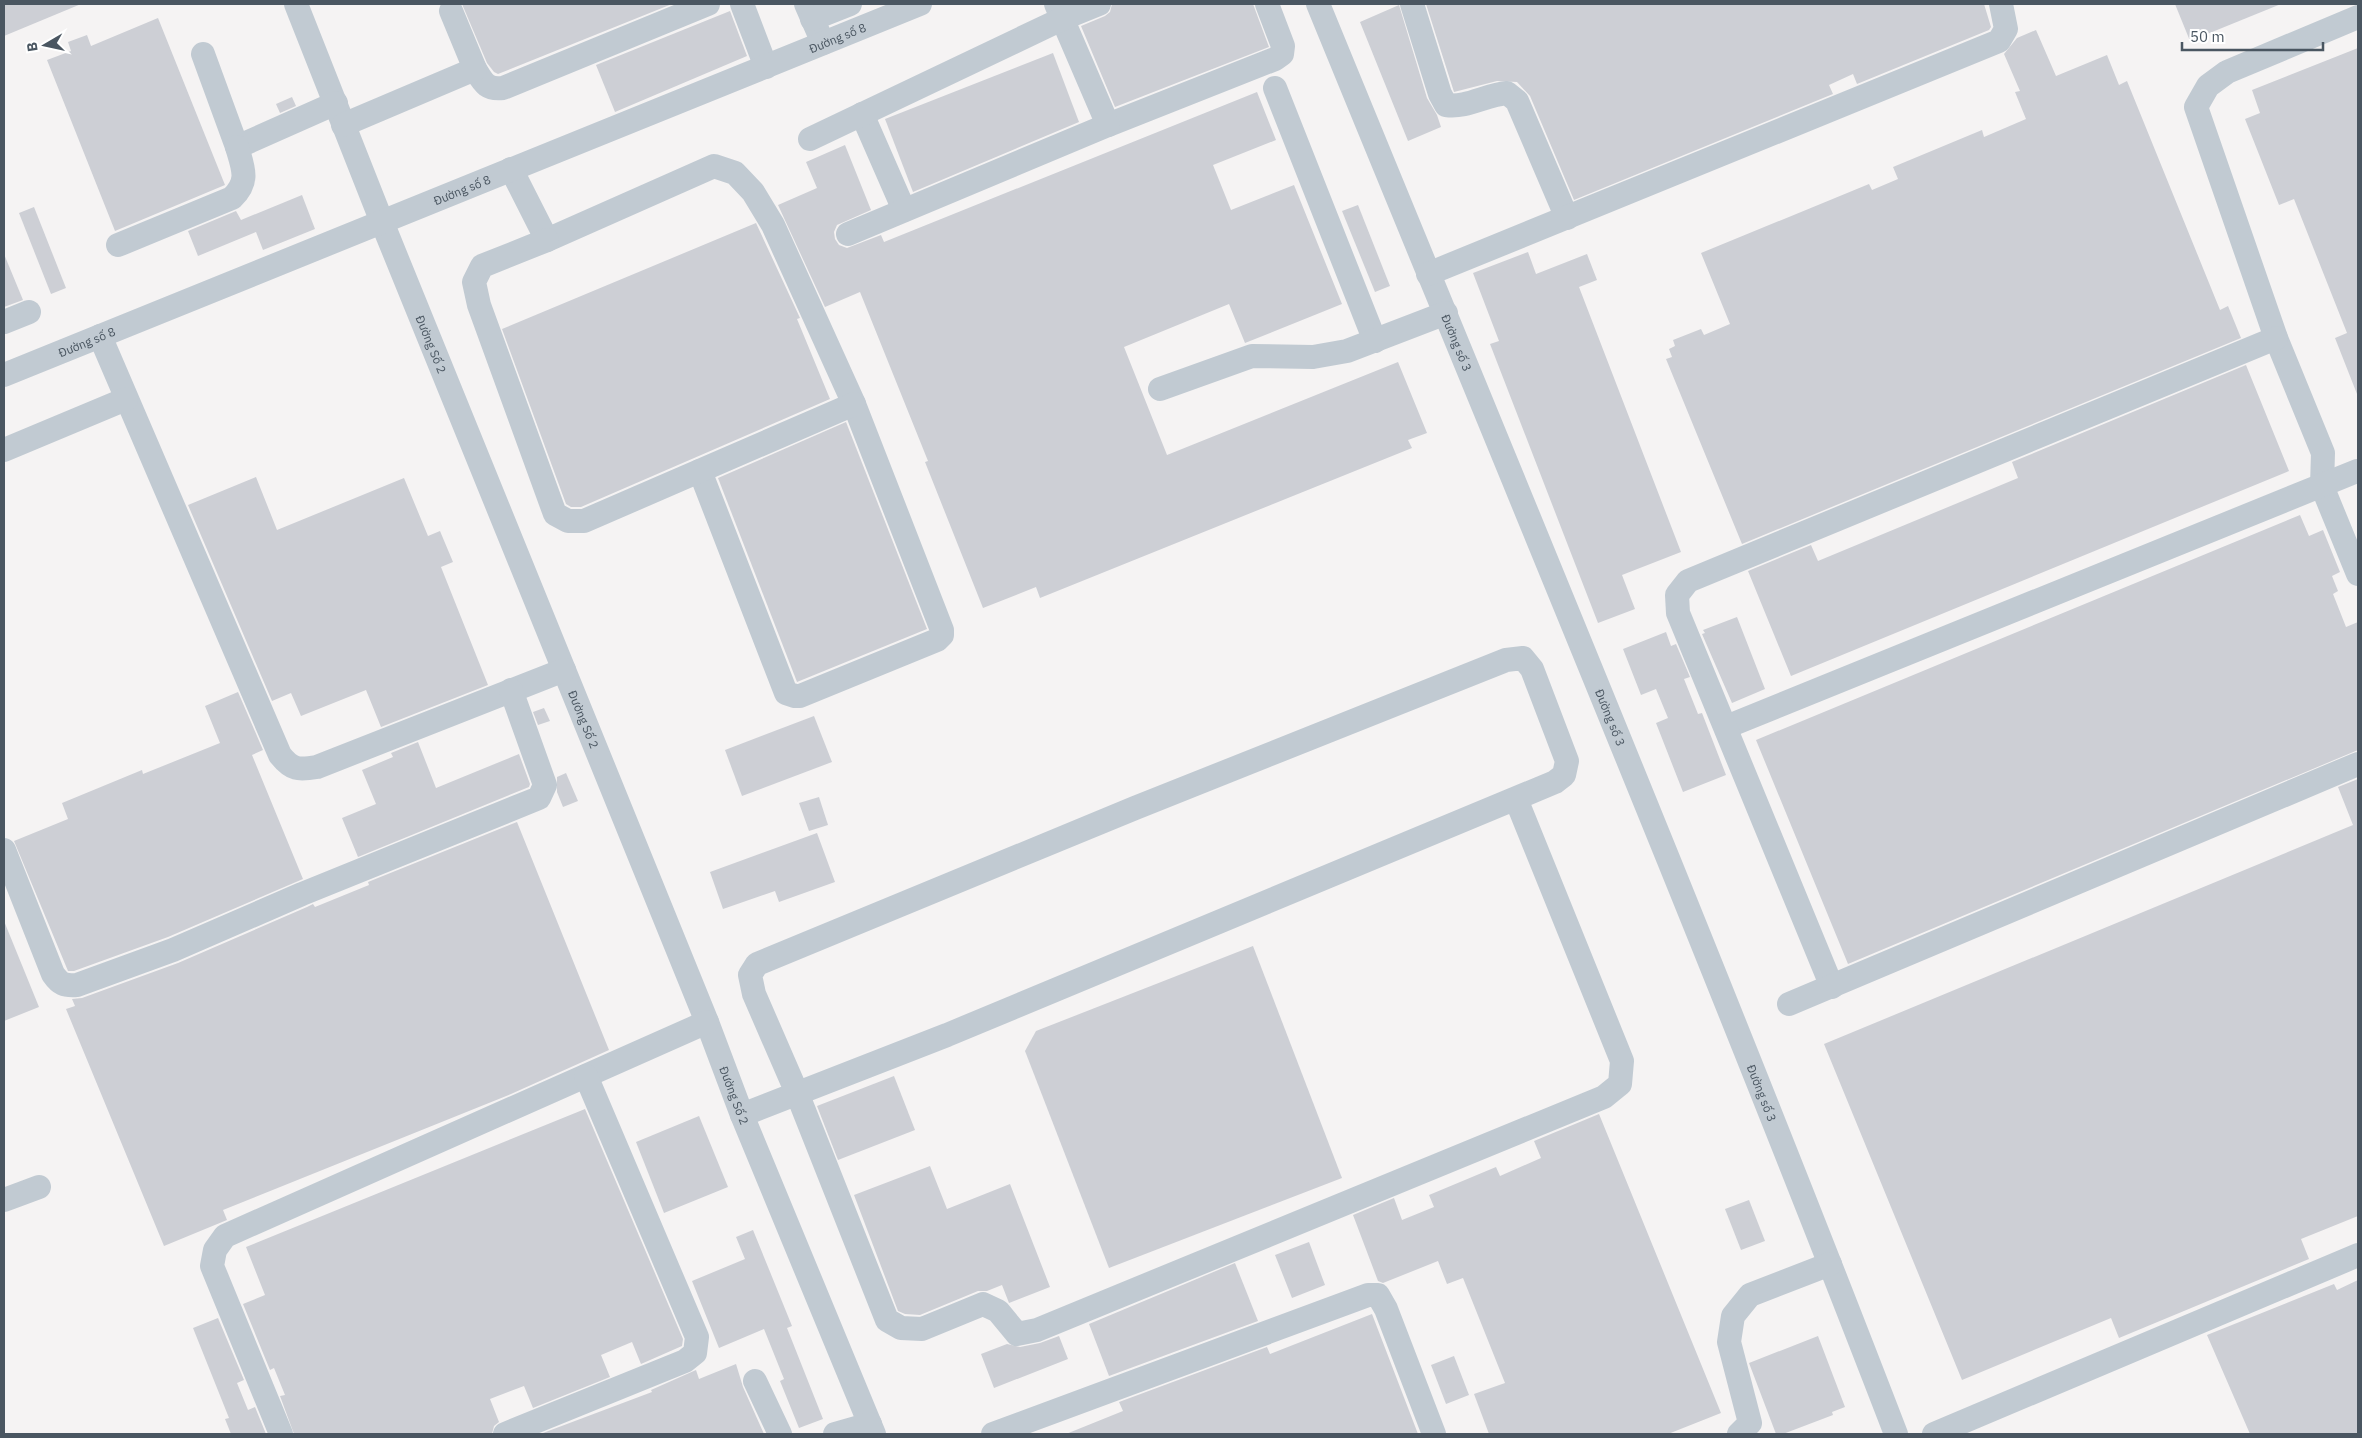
<svg xmlns="http://www.w3.org/2000/svg" width="2362" height="1438" viewBox="0 0 2362 1438" font-family="'IBM Plex Sans',sans-serif">
<rect width="100%" height="100%" fill="#f5f3f3"/>
<g fill="#cdcfd5">
<polygon points="4,4 81,4 4,36"/>
<polygon points="462,4 672,4 498,74 494,72 487,63"/>
<polygon points="1112,4 1253,4 1269,47 1115,107 1081,26 1105,16 1110,12"/>
<polygon points="1426,4 1984,4 1991,27 1989,30 1857,84 1853,74 1829,85 1833,94 1574,200 1530,96 1517,82 1497,81 1454,92"/>
<polygon points="2175,4 2281,4 2190,41"/>
<polygon points="1399,5 1427,98 1437,115 1441,127 1408,141 1360,22"/>
<polygon points="730,11 747,56 615,112 596,65"/>
<polygon points="158,18 225,185 115,231 47,60 71,51 68,42 87,35 91,46"/>
<polygon points="2036,30 2056,76 2107,55 2119,85 2127,81 2220,310 2228,306 2241,338 1742,544 1666,359 1672,357 1669,349 1675,346 1673,340 1701,329 1704,335 1730,324 1701,253 1869,184 1872,190 1898,179 1893,167 1982,130 1984,137 2026,119 2015,92 2020,91 2004,54 2017,38"/>
<polygon points="2358,48 2358,393 2357,394 2335,338 2347,333 2294,199 2279,205 2245,119 2260,113 2252,90"/>
<polygon points="1053,53 1079,122 913,192 885,119"/>
<polygon points="1257,92 1276,140 1213,165 1231,210 1294,185 1342,304 1245,343 1229,304 1124,347 1167,455 1398,362 1427,433 1408,440 1412,448 1040,598 1036,587 983,608 925,462 928,461 860,292 825,307 778,205 817,188 806,162 845,145 871,210 837,225 834,232 835,239 839,245 847,248 881,235 884,242"/>
<polygon points="292,97 296,106 280,113 276,104"/>
<polygon points="302,195 315,229 263,250 256,232 198,256 188,231 236,211 241,220"/>
<polygon points="1358,205 1390,286 1375,292 1342,211"/>
<polygon points="34,207 66,288 51,294 19,213"/>
<polygon points="756,223 800,318 797,319 830,399 581,507 571,507 566,504 502,329"/>
<polygon points="1528,252 1536,274 1587,254 1597,280 1579,287 1681,552 1622,575 1635,609 1598,623 1490,344 1499,341 1473,273"/>
<polygon points="4,254 23,300 4,307"/>
<polygon points="2246,365 2289,471 1791,676 1748,571 1811,545 1818,561 2018,478 2012,462"/>
<polygon points="846,422 927,629 797,682 718,478"/>
<polygon points="256,477 277,530 404,478 428,536 440,531 453,562 441,567 488,685 381,727 366,690 301,716 291,693 272,701 188,505"/>
<polygon points="2300,515 2309,536 2323,530 2340,572 2332,576 2338,591 2333,594 2346,627 2358,622 2358,750 1848,964 1756,740"/>
<polygon points="1737,617 1765,689 1732,703 1702,634 1705,633 1703,630"/>
<polygon points="1666,632 1671,646 1676,644 1690,677 1684,679 1698,714 1702,713 1726,775 1683,792 1656,723 1668,718 1656,689 1641,695 1623,649"/>
<polygon points="238,692 263,750 252,755 303,879 168,937 74,971 68,971 14,841 68,819 62,803 142,770 143,774 220,743 205,706"/>
<polygon points="544,708 550,721 538,725 533,712"/>
<polygon points="814,716 832,762 742,796 725,750"/>
<polygon points="418,742 436,788 519,754 530,784 529,787 358,857 342,818 376,804 362,770 393,757 391,753"/>
<polygon points="566,773 578,801 563,807 557,792 557,777"/>
<polygon points="2358,779 2358,1216 2301,1239 2309,1259 2119,1338 2111,1318 1962,1380 1824,1044 2353,825 2338,787"/>
<polygon points="819,797 828,825 809,831 799,803"/>
<polygon points="517,822 609,1050 511,1094 223,1210 227,1220 164,1246 66,1009 75,1006 72,999 82,998 178,963 307,907 313,904 315,907 369,885 368,882"/>
<polygon points="817,833 835,882 779,902 775,891 723,909 710,872"/>
<polygon points="4,921 39,1007 4,1021"/>
<polygon points="1253,946 1342,1178 1109,1268 1025,1051 1036,1031"/>
<polygon points="894,1076 915,1130 838,1160 817,1106"/>
<polygon points="585,1109 683,1339 682,1346 641,1364 632,1342 601,1355 610,1377 533,1408 524,1386 490,1399 499,1422 494,1426 492,1434 294,1434 280,1396 285,1395 274,1368 270,1370 243,1304 265,1295 246,1247"/>
<polygon points="1599,1114 1721,1413 1668,1434 1489,1434 1474,1394 1505,1383 1463,1278 1447,1284 1438,1261 1383,1283 1378,1281 1353,1215 1394,1198 1402,1220 1434,1207 1429,1195 1496,1167 1500,1176 1541,1158 1534,1141"/>
<polygon points="699,1116 728,1187 664,1213 636,1142"/>
<polygon points="930,1166 947,1209 1010,1184 1050,1287 1009,1303 1002,1285 987,1291 978,1291 920,1315 905,1314 898,1311 854,1195"/>
<polygon points="1749,1200 1765,1241 1741,1250 1725,1209"/>
<polygon points="753,1230 792,1326 787,1328 823,1419 799,1428 780,1381 784,1379 764,1329 719,1348 692,1281 745,1259 736,1237"/>
<polygon points="1309,1242 1325,1285 1292,1298 1275,1255"/>
<polygon points="1235,1263 1258,1321 1109,1376 1089,1324"/>
<polygon points="2358,1280 2358,1434 2250,1434 2207,1335 2334,1284 2337,1290"/>
<polygon points="1372,1314 1418,1434 1066,1434 1123,1411 1119,1402 1267,1347 1270,1354"/>
<polygon points="218,1318 244,1380 237,1383 248,1410 255,1407 266,1434 231,1434 225,1419 229,1418 193,1328"/>
<polygon points="1059,1336 1068,1359 994,1388 981,1354 1007,1344 1020,1347 1040,1343"/>
<polygon points="1818,1336 1845,1407 1832,1412 1833,1415 1783,1434 1776,1434 1749,1363"/>
<polygon points="1454,1356 1469,1395 1446,1404 1431,1365"/>
<polygon points="736,1364 743,1387 764,1434 543,1433 652,1392 651,1390 696,1370 699,1379"/>
</g>
<g fill="none" stroke-linecap="round" stroke-linejoin="round">
<g stroke="#c1cad2" stroke-width="24">
<path id="s1" d="M 296,4 L 382,222 L 707,1022 L 742,1115 L 874,1434"/>
<polyline points="742,4 766,67"/>
<polyline points="806,4 823,43"/>
<polyline points="1056,4 1108,125 1275,59 1282,54 1283,46 1267,4"/>
<path id="s2" d="M 1318,4 C 1513,480 1711,954 1896,1434"/>
<path d="M 1412,4 L 1440,94 L 1446,105 C 1467,108 1485,95 1507,93 L 1517,101 L 1567,218"/>
<polyline points="2358,17 2227,72 2208,86 2196,107 2276,338 2323,453 2322,486 2358,574"/>
<polyline points="812,19 850,4"/>
<polyline points="203,54 237,147 336,103"/>
<path d="M 475,69 C 483,82 486,90 503,88 L 708,4"/>
<polyline points="1275,88 1375,341"/>
<polyline points="862,114 904,210"/>
<polyline points="343,125 475,69 451,11"/>
<polyline points="810,139 1062,19 1099,4"/>
<polyline points="511,169 547,240 714,166 735,173 753,192 773,225 854,404 942,630 942,635 937,640 800,696 795,696 786,693 700,471"/>
<polyline points="848,234 1108,125"/>
<polyline points="547,240 482,266 474,282 479,305 555,514 568,521 584,521 854,404"/>
<path d="M 118,245 L 232,198 C 250,181 243,168 237,147"/>
<polyline points="1428,274 1999,41 2006,29 2001,4"/>
<polyline points="4,322 29,312"/>
<path d="M 100,336 L 280,755 C 292,770 298,770 317,767 L 564,670"/>
<path id="s3" d="M 4,375 L 920,4"/>
<polyline points="1160,389 1252,356 1313,357 1347,351 1446,313"/>
<polyline points="4,450 126,399"/>
<polyline points="1726,727 2357,471"/>
<path d="M 4,850 L 53,974 C 60,984 64,986 77,985 L 173,950 L 302,894 L 539,798 L 545,785 L 511,690"/>
<polyline points="1832,987 1678,613 1677,595 1688,581 2276,338"/>
<polyline points="1789,1004 2358,764"/>
<polyline points="742,1115 947,1035 1555,782 1564,775 1567,761 1532,669 1523,658 1506,660 1135,808 757,964 750,975 754,994 797,1093 887,1320 901,1328 922,1329 983,1304 998,1311 1017,1334 1037,1330 1604,1097 1620,1084 1622,1061 1516,799"/>
<polyline points="4,1200 39,1187"/>
<polyline points="755,1381 780,1434"/>
<polyline points="281,1434 212,1266 215,1250 225,1236 707,1022"/>
<polyline points="505,1434 685,1361 695,1353 697,1337 586,1076"/>
<polyline points="835,1434 870,1424"/>
<polyline points="993,1434 1368,1295 1378,1295 1386,1309 1434,1434"/>
<polyline points="1739,1434 1750,1423 1729,1342 1733,1316 1750,1295 1830,1264"/>
<polyline points="1934,1434 2358,1255"/>
</g>
</g>
<g text-anchor="middle" dominant-baseline="central" stroke-width="5" stroke-linejoin="round" paint-order="stroke">
<g font-size="12" fill="#4a5661" stroke="#fff">
<text stroke="none"><textPath href="#s3" startOffset="899">Đường số 8</textPath></text>
<text stroke="none"><textPath href="#s3" startOffset="494">Đường số 8</textPath></text>
<text stroke="none"><textPath href="#s3" startOffset="89">Đường số 8</textPath></text>
<text stroke="none"><textPath href="#s2" startOffset="366">Đường số 3</textPath></text>
<text stroke="none"><textPath href="#s1" startOffset="366">Đường Số 2</textPath></text>
<text stroke="none"><textPath href="#s2" startOffset="771">Đường số 3</textPath></text>
<text stroke="none"><textPath href="#s1" startOffset="771">Đường Số 2</textPath></text>
<text stroke="none"><textPath href="#s2" startOffset="1176">Đường số 3</textPath></text>
<text stroke="none"><textPath href="#s1" startOffset="1176">Đường Số 2</textPath></text>
</g>
</g>
<rect width="2362" height="1438" fill="none" stroke="#4a5661" stroke-width="10"/>
<g transform="translate(45 45) rotate(261)" stroke="#ffffff" stroke-width="4" paint-order="stroke">
<path d="M0-4L9 19L0 12L-9 19Z" fill="#4a5661"/>
<text y="-8" font-size="14" font-weight="bold" text-anchor="middle" fill="#4a5661">B</text>
</g>
<path d="M2182 42v8h141v-8" fill="none" stroke="#4a5661" stroke-width="2.5"/>
<text x="2190" y="42" font-size="15" fill="#4a5661" stroke="#ffffff" stroke-width="4" paint-order="stroke">50 m</text>
</svg>
